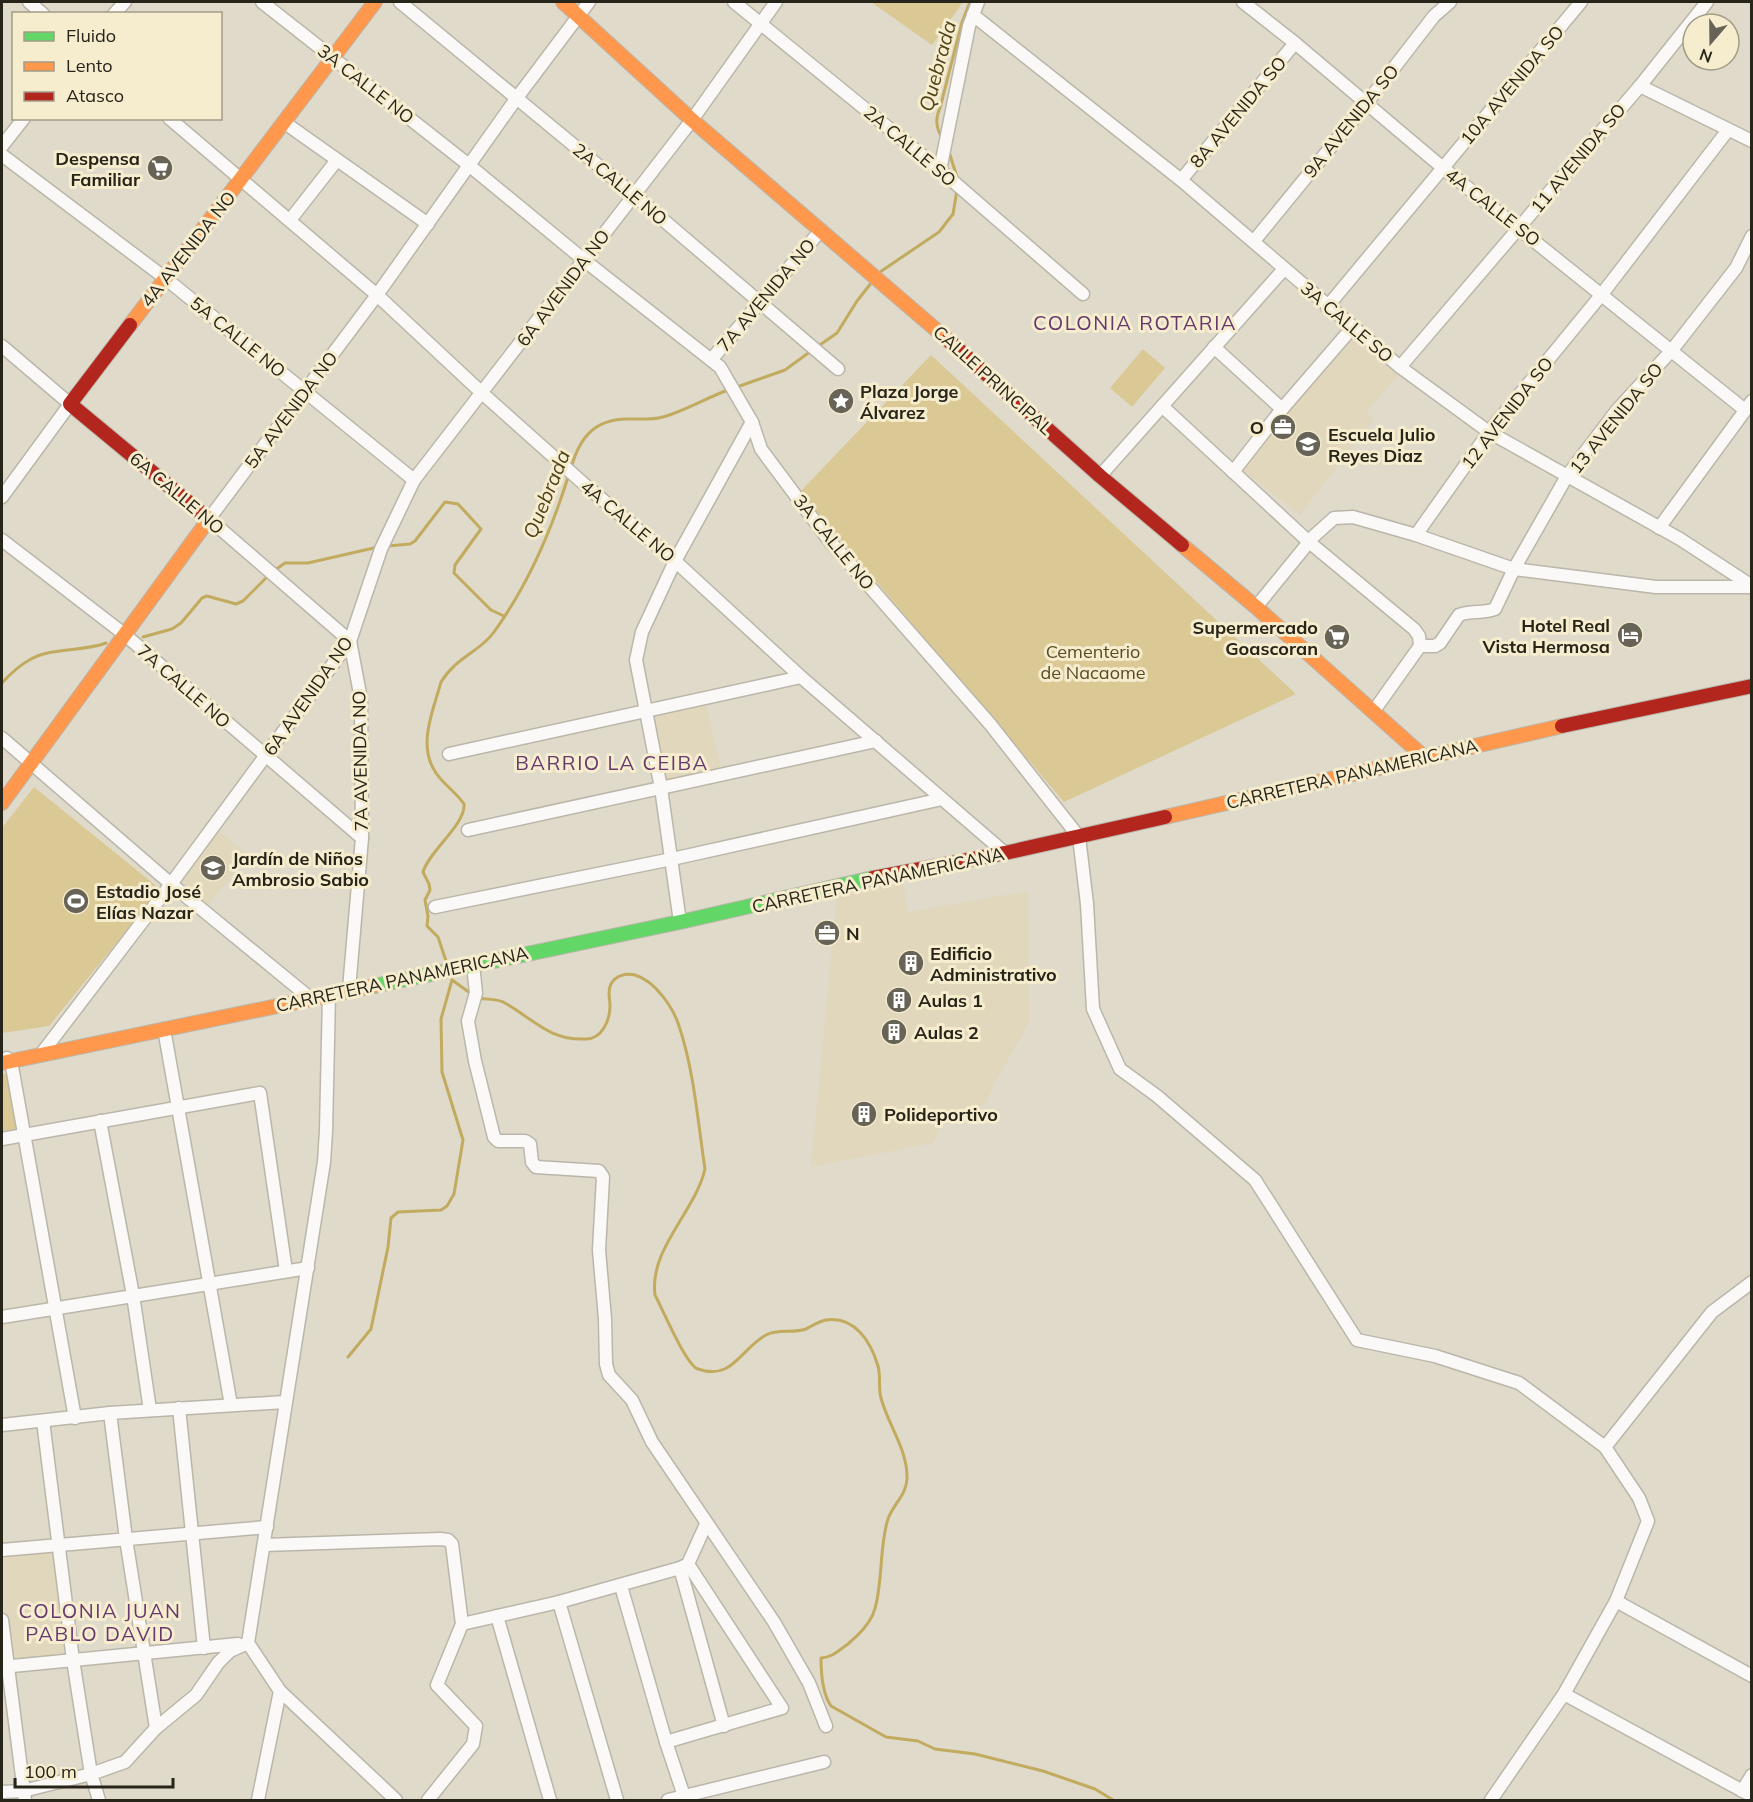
<svg xmlns="http://www.w3.org/2000/svg" width="1753" height="1802" viewBox="0 0 1753 1802" font-family="Mulish,sans-serif">
<rect width="100%" height="100%" fill="#dfdaca"/>
<g fill="#e0d7bc">
<polygon points="1349,335 1398,376 1366,412 1374,419 1300,515 1240,468"/>
<polygon points="706,704 721,770 667,781 653,716"/>
<polygon points="218,831 248,854 208,905 178,882"/>
<polygon points="903,882 908,912 1028,891 1029,1023 998,1077 986,1103 968,1115 941,1127 933,1143 811,1167 837,895"/>
<polygon points="52,1551 66,1655 11,1661 2,1584 2,1555"/>
</g>
<g fill="#dac995">
<polygon points="871,2 963,2 932,45"/>
<polygon points="1143,349 1165,368 1132,407 1110,388"/>
<polygon points="931,355 1296,694 1064,802 800,492"/>
<polygon points="34,787 160,889 49,1026 2,1033 2,828"/>
<polygon points="8,1073 17,1129 2,1131 2,1074"/>
</g>
<g fill="none" stroke-linecap="round" stroke-linejoin="round">
<g stroke="#c2ab5f" stroke-width="3">
<path d="M 942,138 C 936,127 935,119 940,108 L 962,22 L 970,2"/>
<polyline points="948,149 958,180"/>
<polyline points="880,272 939,232 953,214 957,190"/>
<polyline points="817,347 837,333 857,301 872,282"/>
<polyline points="737,387 785,370 811,351"/>
<path d="M 571,468 C 580,436 596,418 630,419 C 641,419 652,420 663,417 C 685,411 706,398 728,390"/>
<polyline points="388,546 410,544 415,541 445,502 458,504 481,529 455,565 454,573 491,610 504,616"/>
<polyline points="275,570 285,563 308,563 378,547"/>
<polyline points="143,637 172,629 181,623 202,598 207,596 236,604 243,601 270,574"/>
<path d="M 2,683 C 10,674 20,665 31,659 C 54,647 83,652 106,643"/>
<path d="M 446,961 L 438,937 L 427,926 L 428,916 L 425,900 L 430,890 L 429,884 L 423,872 C 429,851 466,824 464,804 C 456,792 444,785 436,773 C 417,746 433,711 441,682 C 456,657 480,652 494,632 C 528,585 552,529 569,474"/>
<polyline points="452,980 473,995"/>
<path d="M 478,998 C 487,1000 497,998 505,1003 C 533,1019 550,1041 586,1039 C 602,1039 610,1020 610,1006 C 610,998 607,991 611,984 C 616,975 626,973 635,975 C 655,981 673,1007 679,1026 C 694,1070 698,1123 705,1169 C 695,1212 649,1249 655,1295 C 663,1310 686,1365 698,1369 C 733,1381 740,1349 766,1335 C 778,1328 793,1334 806,1329 C 812,1326 819,1321 826,1320 C 855,1316 871,1342 878,1366 C 881,1376 878,1388 881,1398 C 888,1425 908,1450 907,1479 C 906,1496 893,1504 888,1519 C 882,1537 882,1559 880,1578 C 876,1612 875,1621 848,1644 C 838,1651 833,1657 821,1658 C 821,1674 822,1693 831,1706 L 886,1737 L 918,1741 L 935,1749 L 975,1754 L 1043,1771 L 1095,1789 L 1113,1800"/>
<polyline points="348,1357 371,1329 388,1247 391,1218 398,1212 441,1210 447,1206 454,1194 463,1140 442,1072 441,1019 452,980"/>
</g>
<g stroke="#bbb6aa" stroke-width="15">
<g id="street">
<polyline points="29,2 43,14"/>
<polyline points="262,2 470,166 584,260 720,367 752,422 761,449 828,539 990,724 1079,837 1087,904 1093,1009 1120,1069 1157,1096 1255,1180 1357,1340 1435,1356 1519,1383 1605,1447"/>
<polyline points="400,2 634,195 838,369"/>
<polyline points="734,2 940,170 1083,294"/>
<polyline points="1243,2 1295,43 1443,168 1745,410"/>
<polyline points="114,14 125,2"/>
<polyline points="973,15 1181,180 1400,367 1489,432 1680,539 1752,586"/>
<polyline points="1640,86 1752,141"/>
<polyline points="169,118 377,295 482,393 584,484 675,561 801,677 1005,853"/>
<polyline points="285,123 428,224"/>
<polyline points="2,146 24,118"/>
<polyline points="2,155 165,278 414,480"/>
<polyline points="940,170 969,26 978,2"/>
<polyline points="1181,180 1295,43"/>
<polyline points="290,220 337,160"/>
<polyline points="1254,241 1366,104 1434,16 1450,2"/>
<polyline points="1327,307 1581,2"/>
<polyline points="2,346 70,404 2,497"/>
<polyline points="1214,347 1282,409 1233,472"/>
<polyline points="711,360 821,230"/>
<polyline points="1400,367 1640,86 1707,2"/>
<polyline points="1162,406 1309,542 1414,629 1419,636 1420,646"/>
<polyline points="1282,409 1352,328"/>
<polyline points="1100,476 1284,269"/>
<polyline points="1659,528 1752,401"/>
<polyline points="1416,535 1489,432 1602,294 1728,130"/>
<polyline points="2,540 124,634 362,838"/>
<polyline points="1256,607 1314,536 1334,518 1353,517 1416,535 1514,569 1656,587 1752,587"/>
<polyline points="350,641 209,519 377,295 516,99 589,2"/>
<path d="M 1373,712 L 1420,646 L 1435,646 L 1440,643 L 1459,615 C 1471,610 1482,614 1495,609 L 1514,569 L 1567,476 L 1618,409 L 1672,350 L 1736,268 L 1752,236"/>
<polyline points="2,738 171,884 310,998"/>
<polyline points="449,754 801,677"/>
<polyline points="468,830 876,741"/>
<polyline points="435,907 672,859 942,799"/>
<polyline points="680,922 661,788 636,660 642,632 675,561 752,422"/>
<polyline points="473,965 476,993 468,1021 475,1061 494,1137 498,1141 525,1141 530,1144 532,1162 536,1167 599,1171 603,1177 599,1250 605,1319 606,1364 609,1375 632,1400 652,1442 774,1622 809,1683 826,1726"/>
<polyline points="349,989 362,838 361,699 350,641"/>
<polyline points="329,995 326,1131 324,1162 248,1643 280,1691 396,1800"/>
<polyline points="164,1029 231,1405"/>
<polyline points="42,1053 171,884 350,641 381,549 414,480 692,120 776,2"/>
<polyline points="7,1058 11,1061 75,1418"/>
<polyline points="100,1121 133,1295 150,1410"/>
<polyline points="2,1139 260,1093 286,1271"/>
<polyline points="1752,1282 1712,1312 1605,1447 1639,1498 1648,1521 1616,1601 1752,1676"/>
<polyline points="2,1317 308,1268"/>
<polyline points="179,1408 204,1648"/>
<polyline points="110,1413 126,1539 156,1728"/>
<polyline points="43,1421 73,1660 91,1774 99,1800"/>
<polyline points="2,1425 110,1413 285,1402"/>
<polyline points="264,1545 440,1539 448,1540 452,1544 462,1624 437,1685 476,1726 473,1744 428,1800"/>
<polyline points="2,1550 267,1527"/>
<polyline points="680,1568 724,1726"/>
<polyline points="621,1586 666,1742 684,1796"/>
<polyline points="559,1602 617,1800"/>
<polyline points="497,1616 550,1800"/>
<polyline points="2,1620 25,1800"/>
<polyline points="462,1624 559,1602 680,1568 688,1564 706,1524"/>
<polyline points="2,1667 238,1644"/>
<polyline points="1564,1694 1752,1796"/>
<polyline points="666,1742 782,1708 688,1564"/>
<polyline points="1742,1791 1752,1775"/>
<polyline points="2,1792 23,1791 91,1774 125,1762 156,1728 196,1695 218,1663 230,1651 248,1643"/>
<polyline points="258,1800 280,1691"/>
<polyline points="668,1800 824,1762"/>
<polyline points="1491,1800 1564,1694 1616,1601"/>
</g>
</g>
<g stroke="#bbb6aa" stroke-width="16">
<polyline id="fast" points="374,986 680,922 873,878"/>
</g>
<g stroke="#bbb6aa" stroke-width="16">
<g id="slow">
<polyline points="563,2 692,120 948,340"/>
<polyline points="130,325 375,2"/>
<polyline points="1182,545 1256,607 1424,757"/>
<polyline points="2,803 209,519 199,511"/>
<polyline points="1165,817 1562,726"/>
<polyline points="2,1063 374,986"/>
</g>
</g>
<g stroke="#bbb6aa" stroke-width="16">
<g id="jam">
<polyline points="130,325 70,404 199,511"/>
<polyline points="948,340 1100,476 1182,545"/>
<polyline points="1562,726 1752,686"/>
<polyline points="873,878 1005,853 1165,817"/>
</g>
</g>
<use href="#street" stroke="#faf9f7" stroke-width="12"/>
<use href="#fast" stroke="#63d668" stroke-width="14"/>
<use href="#slow" stroke="#ff974d" stroke-width="14"/>
<use href="#jam" stroke="#b3261e" stroke-width="14"/>
</g>
<defs>
<g id="supermarket-disc" transform="scale(1.35)"><circle r="9.5" fill="#676457" stroke="#f6ecce"/><path d="M-6-5.5h2.5l.6 2H6L4.5 2H-2.5L-4.4-4H-6ZM-1.5 3.2a1.3 1.3 0 1 0 .1 0ZM3 3.2a1.3 1.3 0 1 0 .1 0Z" fill="#fff"/></g>
<g id="sight-disc" transform="scale(1.35)"><circle r="9.5" fill="#676457" stroke="#f6ecce"/><path d="M0-6L1.8-2.2L6-1.7L2.9 1.2L3.7 5.4L0 3.3L-3.7 5.4L-2.9 1.2L-6-1.7L-1.8-2.2Z" fill="#fff"/></g>
<g id="office-disc" transform="scale(1.35)"><circle r="9.5" fill="#676457" stroke="#f6ecce"/><path d="M-6-3h4V-5.5h4V-3h4V5H-6ZM-1-4.5V-3h2v-1.5ZM-6 0V1H6V0Z" fill="#fff"/></g>
<g id="school-disc" transform="scale(1.35)"><circle r="9.5" fill="#676457" stroke="#f6ecce"/><path d="M0-5L7-2L0 1L-7-2ZM-4 1L0 2.5L4 1V4Q0 6-4 4Z" fill="#fff"/></g>
<g id="hotel-disc" transform="scale(1.35)"><circle r="9.5" fill="#676457" stroke="#f6ecce"/><path d="M-6-4.5h1.5V1H6V5H4.5V3h-9V5H-6ZM-4 0a1.8 1.8 0 1 1 3.6 0ZM.5 0V-2.5h3Q6-2.5 6 0Z" fill="#fff"/></g>
<g id="stadium-disc" transform="scale(1.35)"><circle r="9.5" fill="#676457" stroke="#f6ecce"/><path d="M0-5a6.5 5 0 1 0 0 10a6.5 5 0 1 0 0-10ZM-3.5-1.8h7v3.6h-7Z" fill="#fff"/></g>
<g id="building-disc" transform="scale(1.35)"><circle r="9.5" fill="#676457" stroke="#f6ecce"/><path d="M-4-6H4V6H1V3H-1V6H-4ZM-2.5-4.3h1.7v1.8h-1.7ZM.8-4.3h1.7v1.8H.8ZM-2.5-1h1.7V.8h-1.7ZM.8-1h1.7V.8H.8Z" fill="#fff"/></g>
</defs>
<g fill-rule="evenodd">
<use href="#supermarket-disc" x="160" y="168"/>
<use href="#sight-disc" x="841" y="401"/>
<use href="#office-disc" x="1283" y="427"/>
<use href="#school-disc" x="1308" y="444"/>
<use href="#hotel-disc" x="1630" y="635"/>
<use href="#supermarket-disc" x="1337" y="637"/>
<use href="#school-disc" x="213" y="868"/>
<use href="#stadium-disc" x="76" y="901"/>
<use href="#office-disc" x="827" y="933"/>
<use href="#building-disc" x="911" y="963"/>
<use href="#building-disc" x="899" y="1000"/>
<use href="#building-disc" x="894" y="1032"/>
<use href="#building-disc" x="864" y="1114"/>
</g>
<g text-anchor="middle" dominant-baseline="central" stroke-width="6" stroke-linejoin="round" paint-order="stroke">
<g font-size="18" fill="#272419" stroke="#f6ecce">
<text transform="translate(366 84) rotate(38)">3A CALLE NO</text>
<text transform="translate(1512 85) rotate(-50)">10A AVENIDA SO</text>
<text transform="translate(1238 112) rotate(-50)">8A AVENIDA SO</text>
<text transform="translate(1351 121) rotate(-51)">9A AVENIDA SO</text>
<text transform="translate(910 146) rotate(40)">2A CALLE SO</text>
<text transform="translate(1578 158) rotate(-50)">11 AVENIDA SO</text>
<text transform="translate(620 184) rotate(40)">2A CALLE NO</text>
<text transform="translate(1493 207) rotate(38)">4A CALLE SO</text>
<text transform="translate(188 249) rotate(-52)">4A AVENIDA NO</text>
<text transform="translate(563 288) rotate(-53)">6A AVENIDA NO</text>
<text transform="translate(766 295) rotate(-50)">7A AVENIDA NO</text>
<text transform="translate(1347 322) rotate(40)">3A CALLE SO</text>
<text transform="translate(238 337) rotate(39)">5A CALLE NO</text>
<text transform="translate(993 380) rotate(42)">CALLE PRINCIPAL</text>
<text transform="translate(291 410) rotate(-53)">5A AVENIDA NO</text>
<text transform="translate(1507 413) rotate(-52)">12 AVENIDA SO</text>
<text transform="translate(1616 418) rotate(-51)">13 AVENIDA SO</text>
<text transform="translate(177 493) rotate(40)">6A CALLE NO</text>
<text transform="translate(628 521) rotate(40)">4A CALLE NO</text>
<text transform="translate(834 542) rotate(51)">3A CALLE NO</text>
<text transform="translate(184 686) rotate(41)">7A CALLE NO</text>
<text transform="translate(308 696) rotate(-55)">6A AVENIDA NO</text>
<text transform="translate(360 761) rotate(-91)">7A AVENIDA NO</text>
<text transform="translate(1352 774) rotate(-13)">CARRETERA PANAMERICANA</text>
<text transform="translate(878 880) rotate(-12)">CARRETERA PANAMERICANA</text>
<text transform="translate(402 979) rotate(-12)">CARRETERA PANAMERICANA</text>
</g>
<g font-size="18" font-weight="bold" fill="#272419" stroke="#f6ecce" text-anchor="start">
<text x="140" y="158" text-anchor="end">Despensa<tspan x="140" dy="21">Familiar</tspan></text>
<text x="860" y="391">Plaza Jorge<tspan x="860" dy="21">Álvarez</tspan></text>
<text x="1264" y="427" text-anchor="end">O</text>
<text x="1328" y="434">Escuela Julio<tspan x="1328" dy="21">Reyes Diaz</tspan></text>
<text x="1610" y="625" text-anchor="end">Hotel Real<tspan x="1610" dy="21">Vista Hermosa</tspan></text>
<text x="1318" y="627" text-anchor="end">Supermercado<tspan x="1318" dy="21">Goascoran</tspan></text>
<text x="232" y="858">Jardín de Niños<tspan x="232" dy="21">Ambrosio Sabio</tspan></text>
<text x="96" y="891">Estadio José<tspan x="96" dy="21">Elías Nazar</tspan></text>
<text x="846" y="933">N</text>
<text x="930" y="953">Edificio<tspan x="930" dy="21">Administrativo</tspan></text>
<text x="918" y="1000">Aulas 1</text>
<text x="914" y="1032">Aulas 2</text>
<text x="884" y="1114">Polideportivo</text>
</g>
<g font-size="18" fill="#594c23" stroke="#f6ecce">
<text x="1093" y="651">Cementerio<tspan x="1093" dy="21">de Nacaome</tspan></text>
</g>
<g font-size="20" font-style="italic" fill="#4f4219" stroke="#f6ecce">
<text transform="translate(937 66) rotate(-75)">Quebrada</text>
<text transform="translate(546 494) rotate(-68)">Quebrada</text>
</g>
<g font-size="20" letter-spacing="1.5" fill="#65386e" stroke="#f6ecce">
<text x="1135" y="322">COLONIA ROTARIA</text>
<text x="612" y="762">BARRIO LA CEIBA</text>
<text x="100" y="1610">COLONIA JUAN<tspan x="100" dy="23">PABLO DAVID</tspan></text>
</g>
</g>
<rect width="1753" height="1802" fill="none" stroke="#272419" stroke-width="6"/>
<rect x="12" y="12" width="210" height="108" fill="#f6ecce" stroke="#a39c86" stroke-width="1.5"/>
<rect x="24" y="32" width="30" height="9" fill="#63d668" stroke="#a39c86" stroke-width="1.5"/>
<text x="66" y="42" font-size="18" fill="#272419">Fluido</text>
<rect x="24" y="62" width="30" height="9" fill="#ff974d" stroke="#a39c86" stroke-width="1.5"/>
<text x="66" y="72" font-size="18" fill="#272419">Lento</text>
<rect x="24" y="92" width="30" height="9" fill="#b3261e" stroke="#a39c86" stroke-width="1.5"/>
<text x="66" y="102" font-size="18" fill="#272419">Atasco</text>
<g transform="translate(1711 42) rotate(200)"><circle r="28" fill="#f6ecce" stroke="#a39c86" stroke-width="1.5"/>
<path d="M0-4.5L10 22L0 15L-10 22Z" fill="#676457"/>
<text y="-9" font-size="16" font-weight="bold" text-anchor="middle" fill="#272419">N</text>
</g>
<path d="M15 1778v9h158v-9" fill="none" stroke="#272419" stroke-width="3"/>
<text x="24" y="1778" font-size="18" fill="#272419" stroke="#f6ecce" stroke-width="4.5" paint-order="stroke">100 m</text>
</svg>
